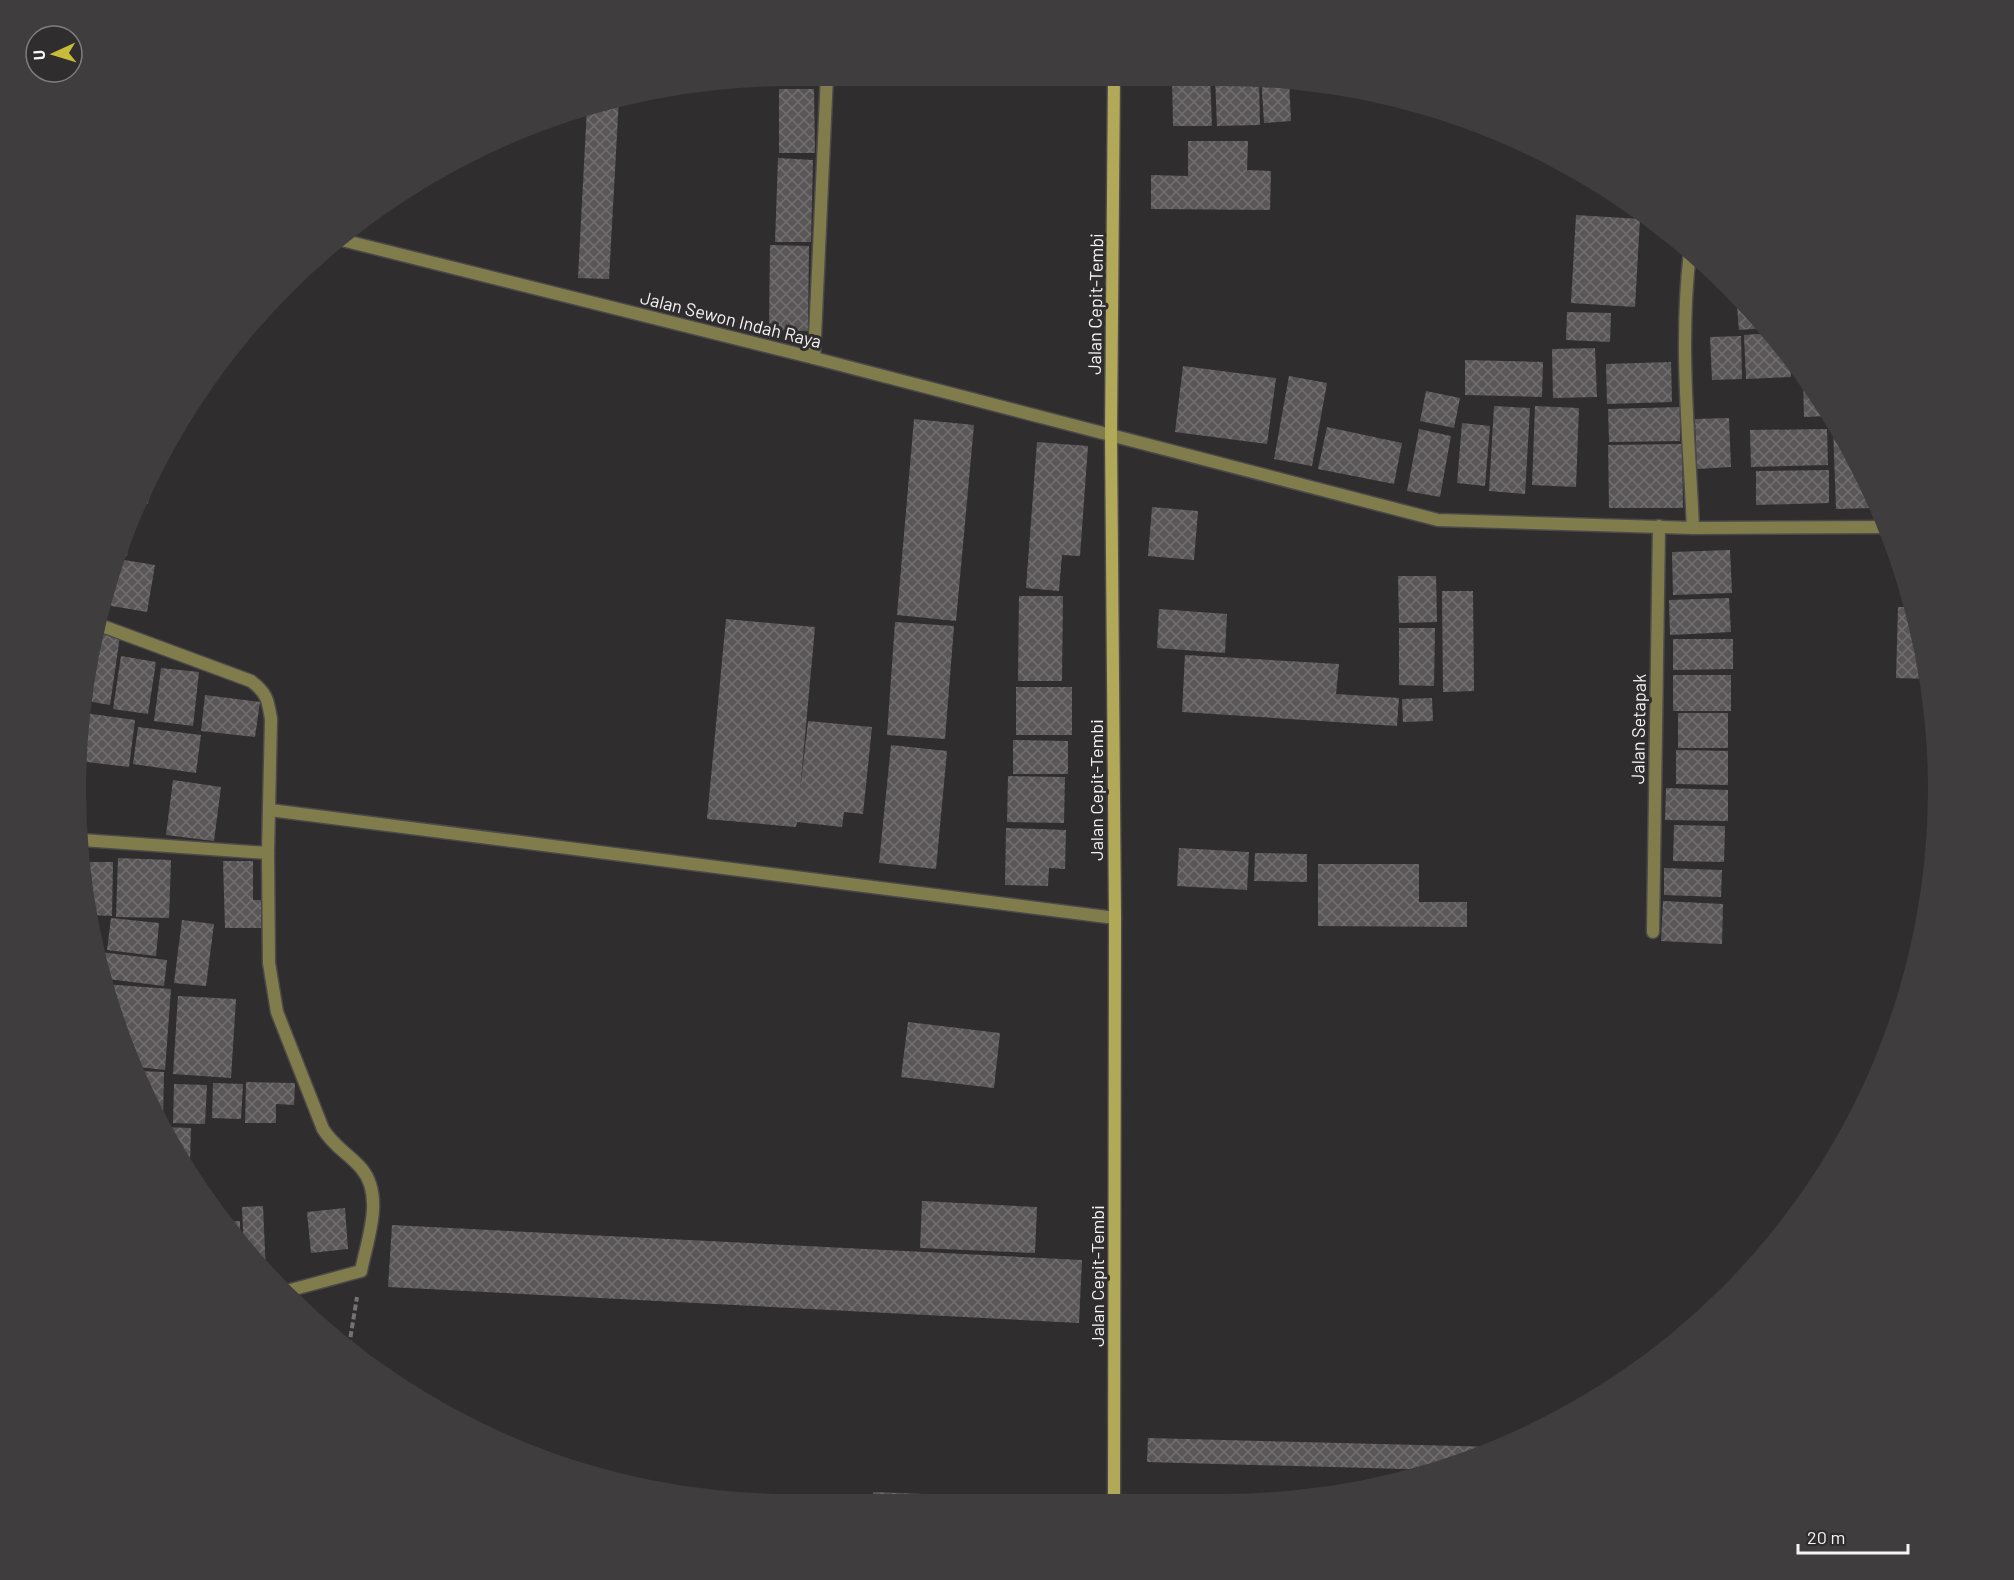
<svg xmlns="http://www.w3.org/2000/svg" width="2014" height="1580" viewBox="0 0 2014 1580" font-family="Barlow,sans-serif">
<defs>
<pattern id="building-cross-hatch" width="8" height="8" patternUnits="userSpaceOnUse" patternTransform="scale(1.5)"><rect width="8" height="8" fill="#5a5658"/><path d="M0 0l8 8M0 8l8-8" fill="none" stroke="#726f71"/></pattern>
</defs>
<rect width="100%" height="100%" fill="#302d2f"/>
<g fill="url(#building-cross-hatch)">
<polygon points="1172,76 1210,76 1212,126 1173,126"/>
<polygon points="1215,76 1259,76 1260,125 1217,126"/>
<polygon points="1261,76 1289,80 1291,121 1264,123"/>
<polygon points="779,89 814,89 815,153 779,153"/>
<polygon points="619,98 609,279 578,278 587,107 605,99"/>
<polygon points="1188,141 1248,141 1247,170 1271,171 1270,210 1151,209 1151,175 1188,176"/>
<polygon points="778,158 813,160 811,242 775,242"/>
<polygon points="1576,215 1640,219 1635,307 1571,303"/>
<polygon points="770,245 809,246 808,331 769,330"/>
<polygon points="1736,295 1761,318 1768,328 1739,330"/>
<polygon points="1567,312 1611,313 1610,342 1566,340"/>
<polygon points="1772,333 1790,358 1791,377 1746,379 1744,335"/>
<polygon points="1741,336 1742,379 1712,380 1710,337"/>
<polygon points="1595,348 1597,397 1553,398 1552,349"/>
<polygon points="1465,360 1543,362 1542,397 1465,395"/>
<polygon points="1671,362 1672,402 1607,404 1606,364"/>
<polygon points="1183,366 1276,378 1267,444 1175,432"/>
<polygon points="1289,376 1327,383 1312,466 1274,459"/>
<polygon points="1803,376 1829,413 1829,416 1804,417"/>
<polygon points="1426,391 1460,398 1454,428 1420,421"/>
<polygon points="1494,406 1530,408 1525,494 1489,491"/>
<polygon points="1535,406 1579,408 1576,487 1532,485"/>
<polygon points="1680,407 1680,441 1609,442 1608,409"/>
<polygon points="1729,418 1731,467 1697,469 1695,419"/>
<polygon points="914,419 974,425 956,621 897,615"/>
<polygon points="1462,423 1490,426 1485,486 1457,483"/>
<polygon points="1838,425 1872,495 1872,508 1836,509 1833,426"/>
<polygon points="1327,427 1402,443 1394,484 1318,469"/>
<polygon points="1419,429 1451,436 1440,497 1407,491"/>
<polygon points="1827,429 1828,465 1751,467 1750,430"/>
<polygon points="1037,442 1088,446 1080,556 1062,555 1059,591 1026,588"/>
<polygon points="1682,444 1683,508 1609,508 1608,445"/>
<polygon points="1829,470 1829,503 1756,505 1756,471"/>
<polygon points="151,480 148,504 142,503 145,496"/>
<polygon points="1152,507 1198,511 1194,560 1148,556"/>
<polygon points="130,531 127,556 120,555"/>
<polygon points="1730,550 1732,593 1673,595 1672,552"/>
<polygon points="118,559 155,565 147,612 100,604"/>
<polygon points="1398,576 1436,576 1437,622 1399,623"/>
<polygon points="1442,591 1473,591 1474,691 1443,692"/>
<polygon points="1019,596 1063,596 1062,681 1018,681"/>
<polygon points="1729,598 1731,632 1670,635 1669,600"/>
<polygon points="1898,607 1912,607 1927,673 1927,679 1896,678"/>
<polygon points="1159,609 1227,614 1225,653 1157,648"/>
<polygon points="726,619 815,627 800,791 808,721 872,727 863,814 844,812 842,827 797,822 796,827 707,819"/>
<polygon points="895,622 954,626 945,739 887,735"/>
<polygon points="1399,628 1435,628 1434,686 1399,685"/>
<polygon points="96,632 120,636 110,705 87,701"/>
<polygon points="1673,639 1733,639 1733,669 1673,670"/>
<polygon points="1185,655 1339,664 1336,694 1399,698 1397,726 1182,712"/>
<polygon points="121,656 156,662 148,714 113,709"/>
<polygon points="161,668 199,672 193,726 154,721"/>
<rect x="1673" y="675" width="58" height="36"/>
<rect x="1016" y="687" width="56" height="48"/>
<polygon points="1931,687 1933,696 1934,725 1928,725"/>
<polygon points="205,695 260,702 255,737 201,731"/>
<polygon points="1432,698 1433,721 1403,722 1402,699"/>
<polygon points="85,713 135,720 129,767 79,761"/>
<rect x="1678" y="713" width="50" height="35"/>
<polygon points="138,727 201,735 196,773 133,764"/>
<polygon points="1013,740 1068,741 1068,774 1013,774"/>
<polygon points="891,745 947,751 936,869 879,863"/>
<polygon points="1676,750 1728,751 1728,785 1676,784"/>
<polygon points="1008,776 1065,777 1064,823 1007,822"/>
<polygon points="173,780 221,787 214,841 166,835"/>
<polygon points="1666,788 1728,790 1728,821 1665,820"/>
<polygon points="1674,825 1725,826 1724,862 1673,861"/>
<polygon points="1006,828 1066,830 1065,869 1049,868 1048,886 1005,885"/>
<polygon points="1179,848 1249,852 1247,890 1177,886"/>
<polygon points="1255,853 1307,854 1307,882 1254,881"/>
<polygon points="118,858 171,860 169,918 116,917"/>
<polygon points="223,861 253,861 253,900 261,900 261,928 225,928"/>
<polygon points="84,862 113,862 112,916 91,915"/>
<polygon points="1318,864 1419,864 1419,902 1467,902 1467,927 1318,926"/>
<polygon points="1664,868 1722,870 1721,897 1664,895"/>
<polygon points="1663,901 1723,904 1722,944 1661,941"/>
<polygon points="111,918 159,923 156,956 107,950"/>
<polygon points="182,920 214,924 206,986 174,983"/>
<polygon points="100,952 167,960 164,986 100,978 98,965"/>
<polygon points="104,984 171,989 165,1070 138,1067"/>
<polygon points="178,996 236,999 231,1078 173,1074"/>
<polygon points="908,1022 1000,1033 994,1088 901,1077"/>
<polygon points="139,1071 164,1072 163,1120 160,1120"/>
<polygon points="246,1082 295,1083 294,1105 276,1104 276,1123 245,1123"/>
<polygon points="213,1083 243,1084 241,1119 212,1118"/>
<polygon points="174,1084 207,1085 205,1124 173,1123"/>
<polygon points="162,1127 191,1128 190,1164 182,1164 171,1148"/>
<polygon points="922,1201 1037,1207 1035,1253 920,1248"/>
<polygon points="263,1206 266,1273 253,1262 244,1249 242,1207"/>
<polygon points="345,1208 348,1249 311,1253 307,1212"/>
<polygon points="240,1221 240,1245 224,1222"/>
<polygon points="392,1225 1082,1260 1079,1323 388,1287"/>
<polygon points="1148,1438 1499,1447 1454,1467 1440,1470 1147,1462"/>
<polygon points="873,1492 1022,1498 1022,1504 872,1505"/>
</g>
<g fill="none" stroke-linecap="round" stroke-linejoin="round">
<g stroke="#4c494b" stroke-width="15">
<g id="minor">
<polyline points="342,240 814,358 1438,520 1693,528 1886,527"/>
<path d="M 1690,252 C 1679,343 1689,436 1693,528"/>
<polyline points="814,358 827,75"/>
<path d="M 97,624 L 251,681 C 267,693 268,700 271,719 L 268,853 L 269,963 L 277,1012 L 323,1129 C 334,1147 348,1153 361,1168 C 385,1196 367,1240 361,1271 L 287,1291"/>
<polyline points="270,810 1115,918"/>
<polyline points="82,840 268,853"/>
<polyline points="1653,932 1659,526"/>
</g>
</g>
<g stroke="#4c494b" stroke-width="15">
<polyline id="secondary" points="1114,76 1111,435 1115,918 1114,1504"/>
</g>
<polyline stroke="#747273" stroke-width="4" stroke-dasharray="6 3" stroke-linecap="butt" points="349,1346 357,1297"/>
<use href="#minor" stroke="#817c4c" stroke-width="12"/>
<use href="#secondary" stroke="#b1a958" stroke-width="12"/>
</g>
<g text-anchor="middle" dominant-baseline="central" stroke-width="6" stroke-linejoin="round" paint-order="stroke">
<g font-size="18" fill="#f6f4f5" stroke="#302d2f">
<text transform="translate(1095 304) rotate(-89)">Jalan Cepit-Tembi</text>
<text transform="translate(731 319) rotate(14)">Jalan Sewon Indah Raya</text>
<text transform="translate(1638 729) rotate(-89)">Jalan Setapak</text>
<text transform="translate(1096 790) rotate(-90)">Jalan Cepit-Tembi</text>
<text transform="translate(1097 1276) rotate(-90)">Jalan Cepit-Tembi</text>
</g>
</g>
<path d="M0 0H2014V1580H0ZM790 86H1224A704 704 0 0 1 1928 790V790A704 704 0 0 1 1224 1494H790A704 704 0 0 1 86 790V790A704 704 0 0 1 790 86Z" fill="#403d3f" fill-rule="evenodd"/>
<g transform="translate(54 54) rotate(266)"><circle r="28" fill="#302d2f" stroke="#7f7d7e" stroke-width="1.5"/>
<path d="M0-4.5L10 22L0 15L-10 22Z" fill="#c8bb3b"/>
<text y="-9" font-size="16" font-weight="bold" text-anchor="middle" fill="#f6f4f5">U</text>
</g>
<path d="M1798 1544v9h110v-9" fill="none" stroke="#f6f4f5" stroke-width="3"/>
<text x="1807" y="1544" font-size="18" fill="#f6f4f5" stroke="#302d2f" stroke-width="4.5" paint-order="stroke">20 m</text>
</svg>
